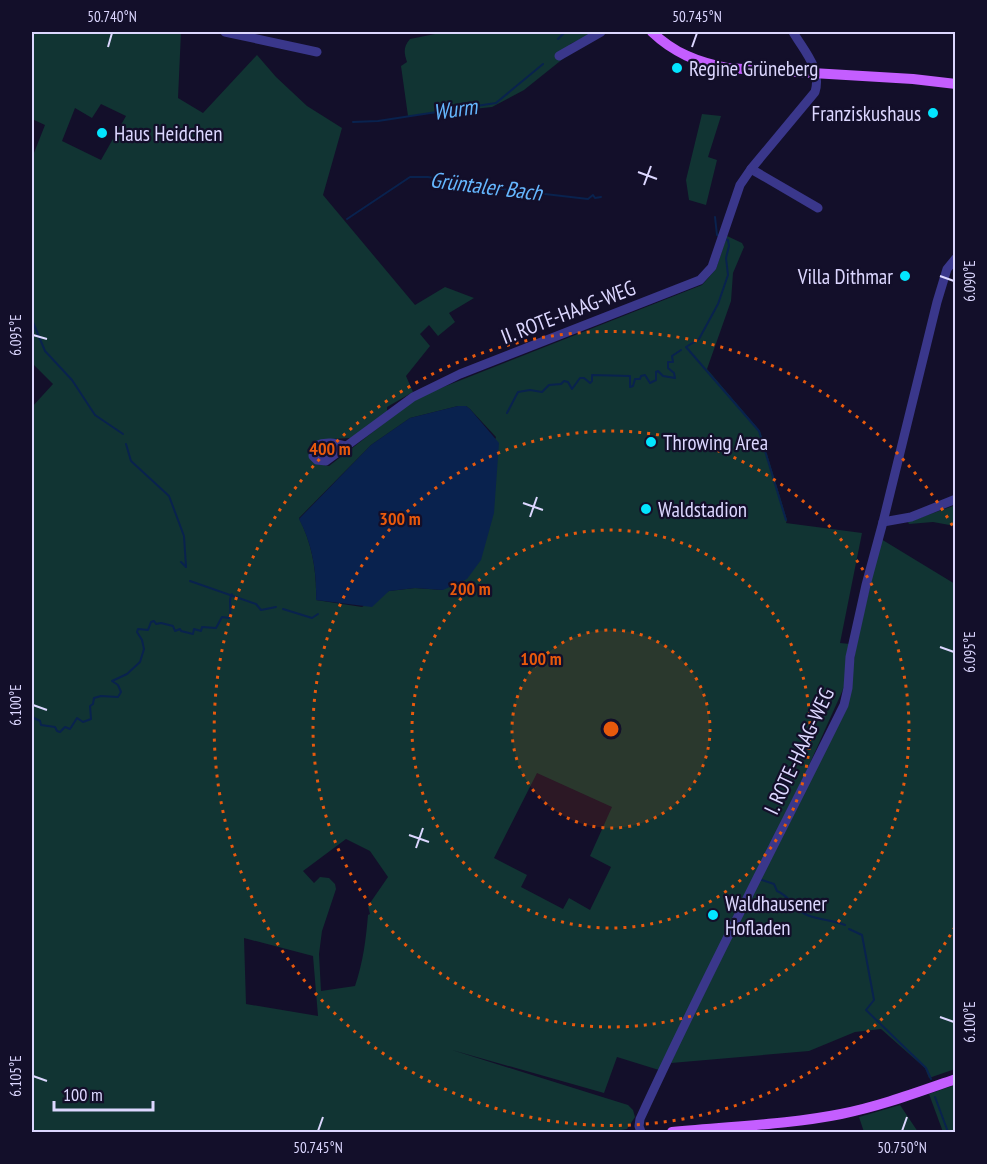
<svg xmlns="http://www.w3.org/2000/svg" width="987" height="1164" viewBox="0 0 987 1164" font-family="'PT Sans Narrow',sans-serif">
<rect width="100%" height="100%" fill="#130f2a"/>
<g fill="#113433" fill-rule="evenodd">
<path d="M 32,32 L 181,32 L 178,98 L 203,113 L 257,55 L 276,77 L 307,106 L 342,128 L 323,195 L 415,305 L 445,287 L 474,298 L 449,313 L 455,322 L 438,336 L 429,325 L 420,334 L 430,346 L 406,376 L 413,392 L 387,407 L 387,412 L 351,438 L 332,439 L 313,444 L 318,464 L 329,466 L 418,397 L 702,285 L 716,269 L 727,236 L 742,243 L 744,247 L 733,273 L 731,301 L 707,369 L 760,431 L 787,520 L 786,523 L 862,533 L 840,643 L 850,644 L 844,687 L 841,694 L 806,772 L 659,1070 L 617,1057 L 604,1093 L 452,1050 L 628,1105 L 633,1110 L 635,1117 L 627,1129 L 610,1132 L 32,1132 L 32,407 L 53,384 L 32,363 L 32,158 L 45,125 L 32,119 ZM 101,104 L 126,116 L 101,160 L 62,141 L 75,108 L 92,118 ZM 458,406 L 466,406 L 470,409 L 496,437 L 443,590 L 415,588 L 389,591 L 362,607 L 316,600 C 317,571 312,544 299,518 L 371,445 L 410,418 ZM 537,773 L 612,807 L 590,856 L 611,867 L 590,910 L 569,898 L 563,909 L 521,887 L 527,875 L 494,858 ZM 346,839 L 370,851 L 388,877 L 368,906 L 370,914 L 368,915 C 366,939 363,963 355,986 L 321,991 L 319,954 L 322,931 L 336,889 L 335,884 L 329,878 L 320,877 L 314,883 L 303,871 ZM 244,938 L 313,956 L 318,1016 L 246,1004 Z"/>
<path d="M 445,32 L 484,33 L 484,32 L 596,32 L 570,44 L 569,54 L 524,90 L 492,107 L 408,116 L 401,66 L 407,62 C 404,53 403,47 410,39 Z"/>
<polygon points="702,114 721,116 708,157 717,160 706,205 689,200 686,180"/>
<polygon points="953,506 955,507 955,526 933,522 909,524 908,522"/>
<polygon points="881,539 955,584 955,1069 929,1078 925,1068 881,1029 855,1032 809,1051 671,1063 724,945 849,700 856,645"/>
<polygon points="955,1085 955,1132 943,1132 929,1094"/>
<polygon points="900,1105 918,1132 864,1132 859,1117"/>
</g>
<path fill="#09224e" d="M 458,406 L 466,406 L 470,409 L 499,443 L 494,513 L 481,560 L 467,579 L 443,590 L 415,588 L 389,591 L 372,607 L 316,600 C 317,572 312,543 299,519 L 371,445 L 410,418 Z"/>
<g fill="none" stroke-linecap="round" stroke-linejoin="round">
<g stroke="#09224e" stroke-width="2">
<polyline points="558,39 565,32"/>
<polyline points="353,122 378,121 496,103 543,64"/>
<polyline points="715,217 717,235 720,236"/>
<polyline points="347,219 410,177 428,177 485,187 588,199 593,195 595,198 601,197"/>
<polyline points="725,239 728,240 729,246 726,258 728,275 718,304 699,339 686,347 759,431 786,520"/>
<polyline points="32,320 45,351 72,380 95,415 123,434"/>
<polyline points="507,413 518,392 530,390 542,392 549,385 561,384 564,381 568,382 572,389 580,378 584,378 590,383 592,381 592,375 630,376 630,387 633,386 635,379 640,379 641,376 645,375 650,383 656,380 656,372 658,371 663,376 675,378 674,373 668,368 668,362 673,362 672,356 681,350"/>
<polyline points="126,444 131,461 169,496 184,536 186,567"/>
<polyline points="181,562 186,567"/>
<polyline points="190,581 256,604 261,610 276,607"/>
<polyline points="283,609 312,618 318,614"/>
<path d="M 32,717 L 40,721 L 41,725 L 55,727 L 57,731 L 60,732 L 65,727 L 70,729 L 77,718 L 83,722 L 91,719 L 90,706 L 93,704 L 94,698 L 101,696 L 118,697 L 121,692 L 118,685 L 112,681 L 127,674 L 140,662 L 144,649 L 142,640 L 137,632 L 138,629 L 148,630 L 151,622 L 154,621 L 156,624 L 161,623 L 173,626 L 175,631 L 180,629 L 181,631 L 193,634 L 194,629 L 201,631 L 202,627 L 216,628 L 222,617 L 229,618 C 233,610 227,601 232,594"/>
<path d="M 759,879 L 774,884 L 777,891 C 790,896 795,910 807,915 C 819,920 833,920 845,925"/>
<polyline points="849,929 862,935 874,1000 866,1010 926,1068 931,1079"/>
<polyline points="935,1097 948,1132"/>
</g>
<g stroke="#3a378b" stroke-width="9">
<polyline points="225,32 317,52"/>
<polyline points="559,56 601,32"/>
<polyline points="751,169 818,208"/>
<path d="M 346,446 C 335,443 326,441 315,446 L 313,456 L 317,460 L 326,461 L 413,397 L 460,374 L 700,280 L 712,267 L 740,185 L 751,169 L 815,92 C 822,69 804,51 793,32"/>
<polyline points="883,522 911,517 956,499"/>
<path d="M 641,1132 L 639,1126 L 640,1119 C 704,979 776,843 844,705 L 848,688 L 850,657 L 866,585 L 883,522 L 937,302 L 947,269 L 956,258"/>
</g>
<g stroke="#c45eff" stroke-width="10">
<path d="M 652,32 C 674,53 697,62 727,68 L 913,79 L 956,84"/>
<path d="M 672,1132 C 729,1126 786,1125 841,1114 C 881,1106 918,1092 956,1079"/>
</g>
</g>
<path fill="none" stroke="#dcd7ff" stroke-width="2" d="M 108,47 L 112,33M 692,47 L 697,33M 638,172 L 657,179M 644,185 L 651,166M 940,276 L 954,281M 33,335 L 47,339M 523,503 L 543,510M 530,517 L 537,497M 940,647 L 954,652M 33,705 L 47,710M 409,835 L 429,842M 416,848 L 423,828M 940,1017 L 954,1022M 33,1076 L 47,1081M 318,1131 L 323,1117M 902,1131 L 907,1117"/>
<circle cx="611" cy="729" r="99" fill="#e8590c" fill-opacity=".12"/>
<g fill="none" stroke="#e8590c" stroke-width="3" stroke-dasharray="3 6">
<circle cx="611" cy="729" r="99"/>
<circle cx="611" cy="729" r="199"/>
<circle cx="611" cy="729" r="298"/>
<path d="M955 927A397 397 0 1 1 955 530"/>
</g>
<g fill="#03e5ff" stroke="#130f2a" stroke-width="2">
<circle cx="677" cy="68" r="6"/>
<circle cx="933" cy="113" r="6"/>
<circle cx="102" cy="133" r="6"/>
<circle cx="905" cy="276" r="6"/>
<circle cx="651" cy="442" r="6"/>
<circle cx="646" cy="509" r="6"/>
<circle cx="713" cy="915" r="6"/>
</g>
<g text-anchor="middle" dominant-baseline="central" stroke-width="4.5" stroke-linejoin="round" paint-order="stroke">
<g font-size="21" fill="#dcd7ff" stroke="#130f2a" text-anchor="start">
<text x="689" y="68">Regine Grüneberg</text>
<text x="921" y="113" text-anchor="end">Franziskushaus</text>
<text x="114" y="133">Haus Heidchen</text>
<text x="893" y="276" text-anchor="end">Villa Dithmar</text>
<text x="663" y="442">Throwing Area</text>
<text x="658" y="509">Waldstadion</text>
<text x="725" y="903">Waldhausener<tspan x="725" dy="24">Hofladen</tspan></text>
</g>
<g font-size="21" fill="#dcd7ff" stroke="#130f2a">
<text transform="translate(568 312) rotate(-21)">II. ROTE-HAAG-WEG</text>
<text transform="translate(799 751) rotate(-65)">I. ROTE-HAAG-WEG</text>
</g>
<g font-size="22" font-style="italic" fill="#65b7ff" stroke="#130f2a">
<text transform="translate(455 109) rotate(-8)">Wurm</text>
<text transform="translate(486 186) rotate(7)">Grüntaler Bach</text>
</g>
</g>
<circle cx="611" cy="729" r="9" fill="#e8590c" stroke="#130f2a" stroke-width="3"/>
<g font-size="18" text-anchor="middle" font-weight="bold" fill="#e8590c" stroke="#130f2a" stroke-width="4.5" stroke-linejoin="round" paint-order="stroke">
<text x="330" y="455">400 m</text>
<text x="400" y="525">300 m</text>
<text x="470" y="595">200 m</text>
<text x="541" y="665">100 m</text>
</g>
<rect width="987" height="1164" fill="none" stroke="#130f2a" stroke-width="66"/>
<path d="M54 1101v9h99v-9" fill="none" stroke="#dcd7ff" stroke-width="3"/>
<text x="63" y="1101" font-size="18" fill="#dcd7ff" stroke="#130f2a" stroke-width="4.5" paint-order="stroke">100 m</text>
<rect x="33" y="33" width="921" height="1098" fill="none" stroke="#dcd7ff" stroke-width="2"/>
<g font-size="15" text-anchor="middle" fill="#dcd7ff">
<text x="112" y="22">50.740°N</text>
<text x="697" y="22">50.745°N</text>
<text transform="translate(970 281) rotate(-90)" y="5">6.090°E</text>
<text transform="translate(16 335) rotate(-90)" y="5">6.095°E</text>
<text transform="translate(970 652) rotate(-90)" y="5">6.095°E</text>
<text transform="translate(16 705) rotate(-90)" y="5">6.100°E</text>
<text transform="translate(970 1022) rotate(-90)" y="5">6.100°E</text>
<text transform="translate(16 1076) rotate(-90)" y="5">6.105°E</text>
<text x="318" y="1153">50.745°N</text>
<text x="902" y="1153">50.750°N</text>
</g>
</svg>
